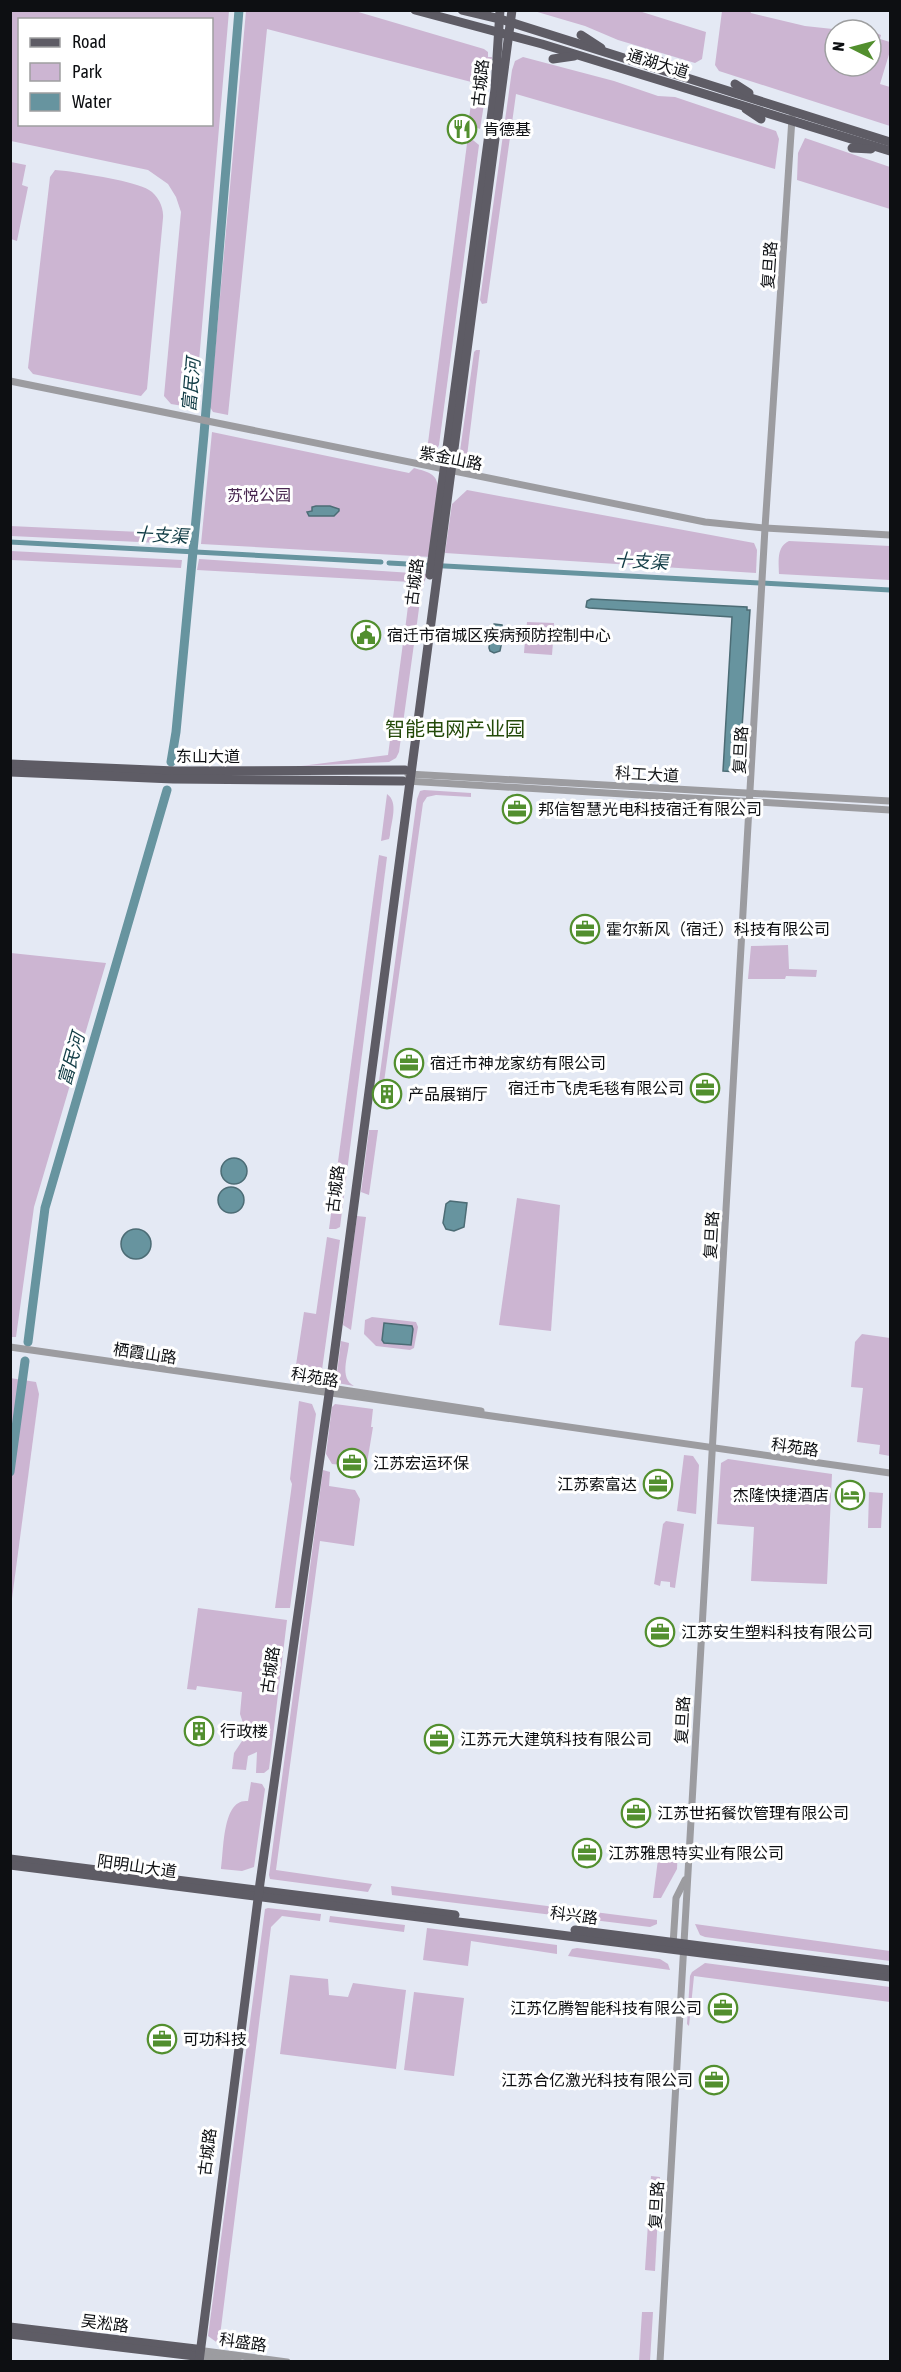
<svg xmlns="http://www.w3.org/2000/svg" width="901" height="2372" viewBox="0 0 901 2372" font-family="'Asap Condensed','Noto Sans SC',sans-serif">
<rect width="100%" height="100%" fill="#e4e9f4"/>
<g fill="#ccb5d2" fill-rule="evenodd">
<path d="M 11,10 L 229,11 L 195,408 L 171,404 L 164,396 L 181,212 L 176,197 L 168,184 L 148,170 L 11,141 ZM 20,20 L 212,20 L 212,124 L 20,124 Z"/>
<polygon points="246,11 355,11 484,49 488,52 488,57 492,57 488,83 479,84 267,29 228,415 213,412 210,407"/>
<polygon points="534,11 639,11 706,32 702,59 695,63 618,40 585,26"/>
<polygon points="722,11 750,11 751,13 805,26 842,30 835,30 835,66 871,66 871,31 881,35 880,39 890,42 890,51 880,84 890,87 890,126 719,71 715,65"/>
<polygon points="523,57 614,81 658,96 675,97 776,131 779,139 775,169 516,94 487,303 482,304 480,300 512,70 515,61"/>
<polygon points="472,98 485,98 480,129 468,124"/>
<polygon points="468,136 479,145 439,445 432,459 426,458"/>
<polygon points="805,138 890,167 890,209 797,180 798,153"/>
<polygon points="11,162 26,165 22,185 28,187 17,241 11,239"/>
<path d="M 55,170 L 66,171 C 85,174 135,181 149,190 C 158,195 164,208 163,218 L 147,389 L 141,396 L 33,374 L 28,368 L 50,177 Z"/>
<polygon points="476,350 480,350 467,456 460,451 474,352"/>
<path d="M 212,432 L 409,473 L 414,468 C 428,472 437,473 438,488 L 431,557 L 201,544 Z"/>
<polygon points="467,490 754,543 757,550 756,573 445,553 452,504"/>
<polygon points="10,526 184,534 182,544 11,536"/>
<path d="M 789,541 L 890,546 L 890,580 L 779,574 C 779,562 776,547 789,541 Z"/>
<polygon points="10,551 11,551 182,560 181,568 11,560"/>
<polygon points="199,559 427,574 421,593 416,631 405,630 411,582 197,570"/>
<polygon points="527,622 554,623 553,636 526,634"/>
<polygon points="525,640 553,642 552,655 524,653"/>
<polygon points="403,643 414,644 399,752 396,758 389,762 301,766 388,755"/>
<polygon points="424,790 471,793 471,797 436,795 427,797 423,803 384,1082 379,1081 417,799 420,791"/>
<path d="M 387,794 C 399,802 391,822 390,835 L 389,839 L 381,841 Z"/>
<polygon points="379,855 387,857 340,1227 336,1229 329,1229"/>
<polygon points="788,945 789,969 817,970 816,977 786,976 785,979 748,979 751,946"/>
<polygon points="11,953 106,963 34,1207 16,1337 10,1337"/>
<polygon points="369,1130 378,1130 369,1195 361,1192"/>
<polygon points="517,1198 560,1205 551,1331 499,1325"/>
<polygon points="357,1216 366,1217 351,1330 343,1325"/>
<polygon points="327,1237 340,1240 322,1370 317,1381 294,1378 304,1312 316,1314"/>
<polygon points="372,1317 416,1322 418,1327 414,1348 410,1350 376,1346 364,1334 365,1320"/>
<polygon points="862,1334 890,1338 890,1456 879,1454 880,1445 857,1442 863,1388 851,1387 855,1342"/>
<path d="M 341,1341 L 349,1343 C 348,1357 339,1378 354,1386 L 337,1383 L 336,1381 Z"/>
<polygon points="10,1378 36,1382 39,1394 11,1606"/>
<polygon points="299,1401 312,1404 316,1414 290,1608 275,1608 292,1484 290,1479"/>
<polygon points="335,1404 373,1409 371,1427 373,1427 367,1463 364,1467 332,1464 326,1454 332,1407"/>
<polygon points="684,1455 693,1456 699,1465 696,1514 677,1511"/>
<polygon points="728,1459 832,1474 827,1584 751,1581 754,1527 717,1524 721,1463"/>
<polygon points="323,1470 330,1472 329,1486 355,1490 360,1499 354,1546 320,1541 276,1870 372,1884 368,1892 270,1879 269,1875"/>
<polygon points="869,1492 883,1493 881,1528 868,1528"/>
<polygon points="666,1521 684,1524 675,1588 670,1587 670,1582 661,1581 660,1586 654,1584 663,1524"/>
<polygon points="198,1608 287,1620 269,1769 264,1773 256,1773 257,1752 248,1756 246,1770 232,1769 234,1753 244,1738 244,1726 240,1714 242,1692 197,1686 196,1690 187,1689"/>
<path d="M 251,1782 L 262,1784 L 265,1789 L 254,1867 L 242,1871 L 221,1869 C 224,1850 222,1798 248,1801 Z"/>
<polygon points="660,1844 678,1846 677,1869 661,1898 653,1898"/>
<polygon points="391,1886 657,1920 657,1924 650,1927 392,1895"/>
<polygon points="268,1908 321,1914 320,1921 282,1916 271,1927 219,2344 208,2336 265,1909"/>
<polygon points="330,1916 405,1925 404,1932 329,1922"/>
<polygon points="695,1924 890,1951 890,1961 705,1937 700,1935"/>
<polygon points="427,1928 557,1945 557,1954 471,1941 468,1966 423,1960"/>
<polygon points="577,1948 660,1959 668,1964 670,1970 568,1956 572,1949"/>
<polygon points="705,1963 890,1987 890,2002 694,1976 689,2026 687,2024 690,1976 692,1972"/>
<polygon points="290,1975 328,1979 329,1995 348,1997 353,1983 406,1990 396,2069 280,2054"/>
<polygon points="414,1992 464,1998 454,2076 404,2070"/>
<polygon points="651,2176 660,2177 655,2271 645,2270"/>
<polygon points="642,2312 653,2312 650,2361 639,2361"/>
</g>
<g fill="#67949f" stroke="#4c6c75" stroke-width="1.5">
<polygon points="316,506 330,506 339,509 339,511 334,516 309,516 307,512 312,511 312,507"/>
<polygon points="591,599 747,607 747,610 750,610 739,772 723,771 732,617 589,608 586,607 587,601"/>
<polygon points="494,624 502,625 503,636 500,651 494,653 490,651 489,648 491,629"/>
<circle cx="234" cy="1171" r="13"/>
<circle cx="231" cy="1200" r="13"/>
<polygon points="450,1201 467,1203 464,1227 454,1231 446,1229 443,1223 446,1204"/>
<circle cx="136" cy="1244" r="15"/>
<polygon points="384,1323 412,1326 413,1329 411,1345 384,1343 382,1340"/>
</g>
<g fill="none" stroke-linecap="round" stroke-linejoin="round">
<g stroke="#67949f" stroke-width="5">
<polyline points="10,542 381,562"/>
<polyline points="389,563 890,590"/>
</g>
<g stroke="#67949f" stroke-width="9">
<polyline points="171,762 176,732 204,434 239,10"/>
<polyline points="28,1342 45,1208 167,790"/>
<polyline points="10,1472 25,1361"/>
</g>
<g stroke="#9c9ca0" stroke-width="7">
<polyline points="10,381 705,522 765,528 890,535"/>
<polyline points="408,774 890,801"/>
<polyline points="406,781 890,810"/>
<polyline points="10,1347 890,1473"/>
<polyline points="305,1386 324,1387 481,1411"/>
<polyline points="673,1945 676,1898 685,1880"/>
<polyline points="197,2350 287,2362"/>
<polyline points="195,2356 239,2362"/>
<polyline points="660,2362 765,528 792,118"/>
</g>
<g stroke="#5e5c65" stroke-width="9">
<polyline points="415,10 542,44 890,151"/>
<polyline points="462,10 500,19 890,142"/>
<polyline points="581,35 601,48"/>
<polyline points="553,59 574,56"/>
<polyline points="642,60 660,61"/>
<polyline points="735,84 749,93"/>
<polyline points="746,109 761,119"/>
<polyline points="852,148 871,149"/>
<polyline points="430,575 495,89 500,10"/>
<polyline points="10,764 175,771 405,770"/>
<polyline points="10,772 173,779 403,781"/>
<polyline points="10,1859 455,1915"/>
<polyline points="10,1865 890,1977"/>
<polyline points="575,1930 890,1970"/>
<polyline points="10,2327 196,2349"/>
<polyline points="10,2334 195,2356"/>
<polyline points="199,2362 260,1883 329,1394 512,10"/>
</g>
</g>
<defs>
<g id="restaurant-ring" transform="scale(1.5)"><circle r="9.5" fill="#fff" stroke="#528f2e" stroke-width="1.5"/><path d="M-5-6h1v4h1v-4h1v4h1v-4h1v5L-1.5 .5V6h-2V.5L-5-1ZM5-6V6H3V1.5H1.5Q1.5-4 5-6Z" fill="#528f2e"/></g>
<g id="civic-ring" transform="scale(1.5)"><circle r="9.5" fill="#fff" stroke="#528f2e" stroke-width="1.5"/><path d="M-.6-6.5H3V-4.5H.6V-3L4-1V1h2V6H-6V1h2V-1L-.6-3ZM-1.2 2.5V6h2.4V2.5Z" fill="#528f2e"/></g>
<g id="office-ring" transform="scale(1.5)"><circle r="9.5" fill="#fff" stroke="#528f2e" stroke-width="1.5"/><path d="M-6-3h4V-5.5h4V-3h4V5H-6ZM-1-4.5V-3h2v-1.5ZM-6 0V1H6V0Z" fill="#528f2e"/></g>
<g id="building-ring" transform="scale(1.5)"><circle r="9.5" fill="#fff" stroke="#528f2e" stroke-width="1.5"/><path d="M-4-6H4V6H1V3H-1V6H-4ZM-2.5-4.3h1.7v1.8h-1.7ZM.8-4.3h1.7v1.8H.8ZM-2.5-1h1.7V.8h-1.7ZM.8-1h1.7V.8H.8Z" fill="#528f2e"/></g>
<g id="hotel-ring" transform="scale(1.5)"><circle r="9.5" fill="#fff" stroke="#528f2e" stroke-width="1.5"/><path d="M-6-4.5h1.5V1H6V5H4.5V3h-9V5H-6ZM-4 0a1.8 1.8 0 1 1 3.6 0ZM.5 0V-2.5h3Q6-2.5 6 0Z" fill="#528f2e"/></g>
</defs>
<g fill-rule="evenodd">
<use href="#restaurant-ring" x="462" y="129"/>
<use href="#civic-ring" x="366" y="635"/>
<use href="#office-ring" x="517" y="809"/>
<use href="#office-ring" x="585" y="929"/>
<use href="#office-ring" x="409" y="1063"/>
<use href="#office-ring" x="705" y="1088"/>
<use href="#building-ring" x="387" y="1094"/>
<use href="#office-ring" x="352" y="1463"/>
<use href="#office-ring" x="658" y="1484"/>
<use href="#hotel-ring" x="850" y="1495"/>
<use href="#office-ring" x="660" y="1632"/>
<use href="#building-ring" x="199" y="1731"/>
<use href="#office-ring" x="439" y="1739"/>
<use href="#office-ring" x="636" y="1813"/>
<use href="#office-ring" x="587" y="1853"/>
<use href="#office-ring" x="723" y="2008"/>
<use href="#office-ring" x="162" y="2039"/>
<use href="#office-ring" x="714" y="2080"/>
</g>
<g text-anchor="middle" dominant-baseline="central" stroke-width="6" stroke-linejoin="round" paint-order="stroke">
<g font-size="16" fill="#0d0f12" stroke="#fff">
<text transform="translate(658 63) rotate(17)">通湖大道</text>
<text transform="translate(480 83) rotate(-84)">古城路</text>
<text transform="translate(769 265) rotate(-86)">复旦路</text>
<text transform="translate(451 458) rotate(11)">紫金山路</text>
<text transform="translate(414 582) rotate(-83)">古城路</text>
<text transform="translate(740 750) rotate(-87)">复旦路</text>
<text x="208" y="756">东山大道</text>
<text transform="translate(647 774) rotate(3)">科工大道</text>
<text transform="translate(335 1189) rotate(-83)">古城路</text>
<text transform="translate(711 1235) rotate(-87)">复旦路</text>
<text transform="translate(145 1353) rotate(8)">栖霞山路</text>
<text transform="translate(315 1377) rotate(10)">科苑路</text>
<text transform="translate(795 1447) rotate(8)">科苑路</text>
<text transform="translate(270 1670) rotate(-82)">古城路</text>
<text transform="translate(682 1720) rotate(-87)">复旦路</text>
<text transform="translate(137 1866) rotate(8)">阳明山大道</text>
<text transform="translate(574 1915) rotate(7)">科兴路</text>
<text transform="translate(207 2152) rotate(-83)">古城路</text>
<text transform="translate(656 2205) rotate(-87)">复旦路</text>
<text transform="translate(105 2323) rotate(7)">吴淞路</text>
<text transform="translate(243 2342) rotate(8)">科盛路</text>
</g>
<g font-size="16" fill="#0d0f12" stroke="#fff" text-anchor="start">
<text x="483" y="129">肯德基</text>
<text x="387" y="635">宿迁市宿城区疾病预防控制中心</text>
<text x="538" y="809">邦信智慧光电科技宿迁有限公司</text>
<text x="606" y="929">霍尔新风（宿迁）科技有限公司</text>
<text x="430" y="1063">宿迁市神龙家纺有限公司</text>
<text x="684" y="1088" text-anchor="end">宿迁市飞虎毛毯有限公司</text>
<text x="408" y="1094">产品展销厅</text>
<text x="373" y="1463">江苏宏运环保</text>
<text x="637" y="1484" text-anchor="end">江苏索富达</text>
<text x="829" y="1495" text-anchor="end">杰隆快捷酒店</text>
<text x="681" y="1632">江苏安生塑料科技有限公司</text>
<text x="220" y="1731">行政楼</text>
<text x="460" y="1739">江苏元大建筑科技有限公司</text>
<text x="657" y="1813">江苏世拓餐饮管理有限公司</text>
<text x="608" y="1853">江苏雅思特实业有限公司</text>
<text x="702" y="2008" text-anchor="end">江苏亿腾智能科技有限公司</text>
<text x="183" y="2039">可功科技</text>
<text x="693" y="2080" text-anchor="end">江苏合亿激光科技有限公司</text>
</g>
<g font-size="16" fill="#47254f" stroke="#fff">
<text x="259" y="495">苏悦公园</text>
</g>
<g font-size="18" font-style="italic" fill="#123d46" stroke="#fff">
<text transform="translate(191 385) rotate(-85)">富民河</text>
<text transform="translate(161 535) rotate(3)">十支渠</text>
<text transform="translate(641 561) rotate(3)">十支渠</text>
<text transform="translate(71 1059) rotate(-74)">富民河</text>
</g>
<g font-size="20" fill="#244a0a" stroke="#fff">
<text x="455" y="728">智能电网产业园</text>
</g>
</g>
<rect width="901" height="2372" fill="none" stroke="#0d0f12" stroke-width="24"/>
<rect x="18" y="18" width="195" height="108" fill="#ffffff" stroke="#9e9fa0" stroke-width="1.5"/>
<rect x="30" y="38" width="30" height="9" fill="#5e5c65" stroke="#9e9fa0" stroke-width="1.5"/>
<text x="72" y="48" font-size="18" fill="#0d0f12">Road</text>
<rect x="30" y="63" width="30" height="18" fill="#ccb5d2" stroke="#9e9fa0" stroke-width="1.5"/>
<text x="72" y="78" font-size="18" fill="#0d0f12">Park</text>
<rect x="30" y="93" width="30" height="18" fill="#67949f" stroke="#9e9fa0" stroke-width="1.5"/>
<text x="72" y="108" font-size="18" fill="#0d0f12">Water</text>
<g transform="translate(853 48) rotate(276)"><circle r="28" fill="#ffffff" stroke="#9e9fa0" stroke-width="1.5"/>
<path d="M0-4.5L10 22L0 15L-10 22Z" fill="#528f2e"/>
<text y="-9" font-size="16" font-weight="bold" text-anchor="middle" fill="#0d0f12">N</text>
</g>
</svg>
